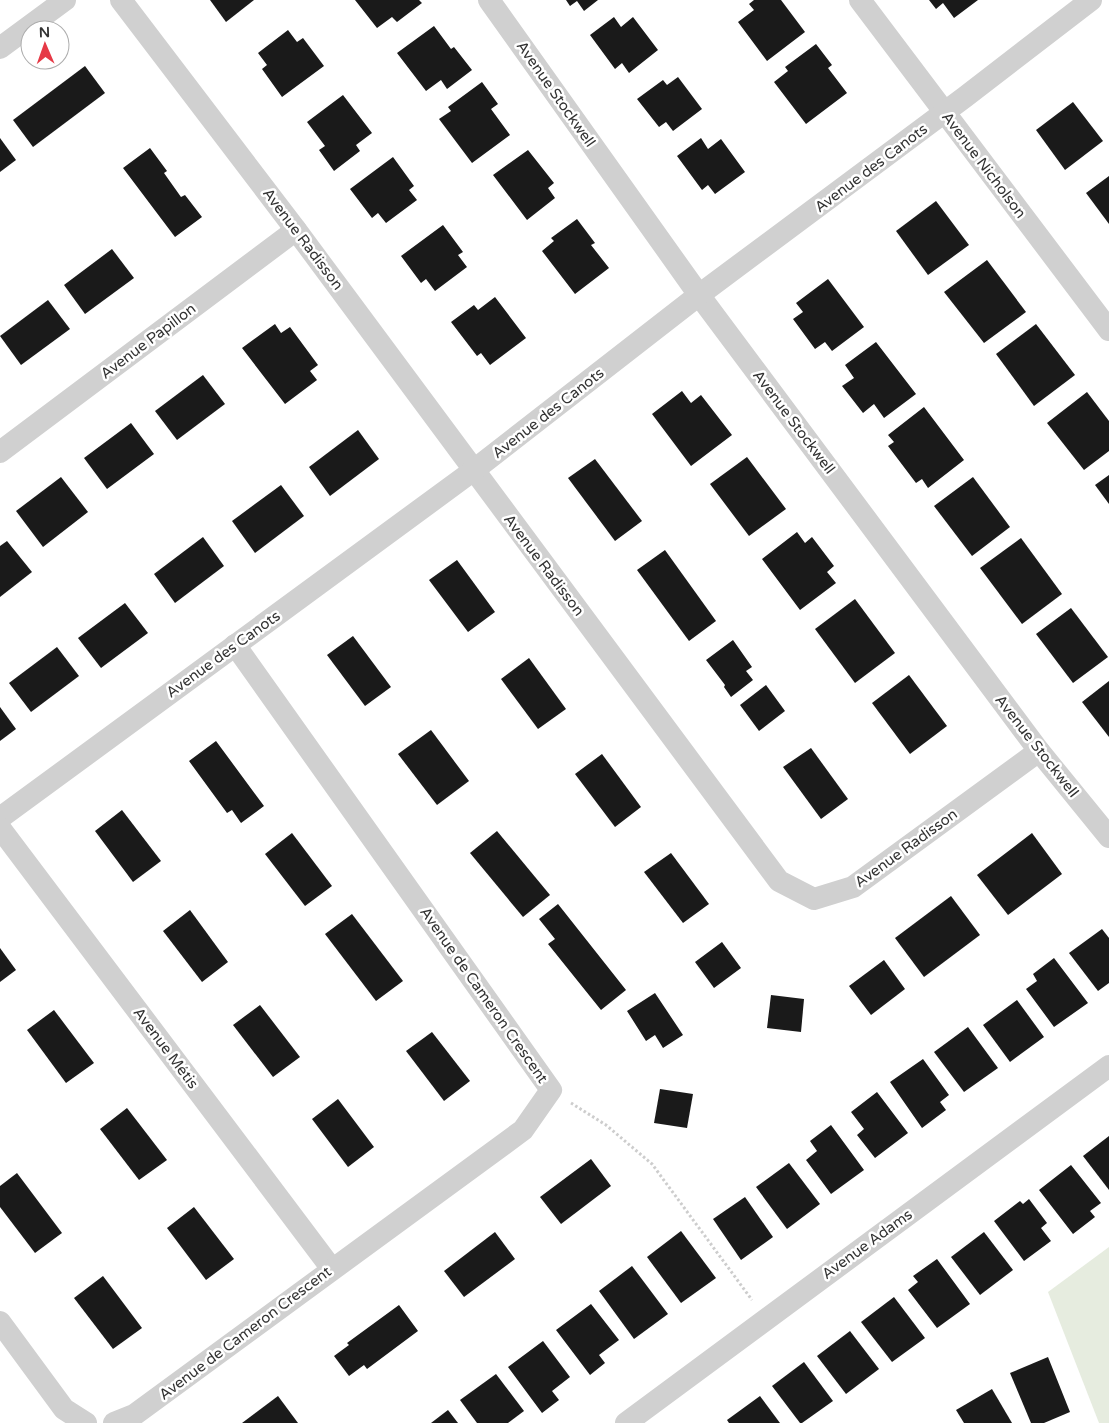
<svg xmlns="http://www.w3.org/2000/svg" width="1109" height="1423" viewBox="0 0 1109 1423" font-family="'Varela Round',sans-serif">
<rect width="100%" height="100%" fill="#fff"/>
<polygon fill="#e6ecdf" points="1109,1247 1109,1423 1099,1423 1048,1292"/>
<g fill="#1a1a1a">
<polygon points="210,0 254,0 226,22"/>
<polygon points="355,0 419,0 422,3 397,22 392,17 377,28"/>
<polygon points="566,0 598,0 584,11 577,1 570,6"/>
<polygon points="754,0 781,0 805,32 767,61 738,22 754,10 749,4"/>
<polygon points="929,0 978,0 954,18 943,3 936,9"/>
<polygon points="614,17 621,27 633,17 658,50 629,73 622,63 615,69 590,35"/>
<polygon points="434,26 451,49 454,47 472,70 447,89 441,80 426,91 397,53"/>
<polygon points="288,30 297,42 303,38 324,66 282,97 262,69 267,65 258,53"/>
<polygon points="816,44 832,65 828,68 847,93 806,124 774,82 788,71 785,67"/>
<polygon points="85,66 105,93 33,147 13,120"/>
<polygon points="678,77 702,109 673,131 666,122 659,127 637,99 663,80 667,85"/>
<polygon points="482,82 498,104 491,109 510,135 472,163 439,119 451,111 448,107"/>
<polygon points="343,95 372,133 356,145 360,151 334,171 319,150 325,146 307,122"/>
<polygon points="1073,102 1103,141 1065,170 1036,130"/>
<polygon points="0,138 16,160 0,172"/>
<polygon points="701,138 708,149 721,139 745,172 715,194 708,185 702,190 677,156"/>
<polygon points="150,148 167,171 164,173 181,197 185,195 202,217 175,237 123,168"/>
<polygon points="528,150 554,183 548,188 555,198 527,220 493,175"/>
<polygon points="393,157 414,186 409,190 417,200 386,223 378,213 372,218 350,189"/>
<polygon points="1109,176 1109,224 1086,193"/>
<polygon points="936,201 969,245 928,275 896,231"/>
<polygon points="577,219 595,243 591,245 609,268 575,294 542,251 554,241 551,238"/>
<polygon points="443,225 463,252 458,255 467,267 435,291 426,279 421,283 401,256"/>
<polygon points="112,249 134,278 85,314 64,285"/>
<polygon points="987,260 1026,312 984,343 944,292"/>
<polygon points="828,279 864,327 832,351 825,342 815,349 793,319 803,312 796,303"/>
<polygon points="495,297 526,338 490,365 481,353 477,356 451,322 474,305 478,310"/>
<polygon points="48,300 70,329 21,365 0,336"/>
<polygon points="275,324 281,333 290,327 318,365 310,371 317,380 285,404 242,348"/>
<polygon points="1036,324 1075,375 1034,406 996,354"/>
<polygon points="876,342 916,394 884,418 874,404 863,413 842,386 854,378 845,365"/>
<polygon points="203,375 225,404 177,440 155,411"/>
<polygon points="682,391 691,403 701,395 732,435 691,466 652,414"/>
<polygon points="1087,392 1109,421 1109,451 1084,470 1047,423"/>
<polygon points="924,407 964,460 928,488 922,479 916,483 888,446 894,442 888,435"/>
<polygon points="131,423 154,454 107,489 84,458"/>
<polygon points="358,430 379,459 330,496 309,467"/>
<polygon points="747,457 786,509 749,536 710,484"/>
<polygon points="595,459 642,521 615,541 568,478"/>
<polygon points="1109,475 1109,504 1095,485"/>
<polygon points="61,477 88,512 43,547 16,511"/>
<polygon points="973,477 1010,527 972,556 934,506"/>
<polygon points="281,485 304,516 255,553 232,521"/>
<polygon points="797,532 805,543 812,537 834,566 827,572 836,583 800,610 762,559"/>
<polygon points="203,537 224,566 175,603 154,574"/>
<polygon points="1021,538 1062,594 1022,624 980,568"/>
<polygon points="7,541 32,572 0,597 0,546"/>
<polygon points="665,550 716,621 689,641 637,570"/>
<polygon points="457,560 495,612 468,632 429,580"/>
<polygon points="855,599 895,653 855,683 815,629"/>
<polygon points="125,603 148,633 101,668 78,638"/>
<polygon points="1071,608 1108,657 1073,683 1036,634"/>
<polygon points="353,636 391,687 365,706 327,655"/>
<polygon points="733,640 752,667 746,671 753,680 731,697 724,687 725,685 706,660"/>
<polygon points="57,647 79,676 31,712 9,683"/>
<polygon points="529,658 566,709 538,729 501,679"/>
<polygon points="909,675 947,726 910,754 872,703"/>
<polygon points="1109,681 1109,737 1082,702"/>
<polygon points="766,685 785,711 759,731 740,705"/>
<polygon points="0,707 16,729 0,741"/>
<polygon points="431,730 469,781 437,805 398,754"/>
<polygon points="216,741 264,806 241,823 232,810 227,813 189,761"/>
<polygon points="811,748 848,799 821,819 783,767"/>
<polygon points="602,754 641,807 615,827 575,774"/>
<polygon points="122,810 161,861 133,882 95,831"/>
<polygon points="497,831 550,895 523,917 470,853"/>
<polygon points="292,833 332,886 305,906 265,854"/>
<polygon points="1032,833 1062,874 1008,915 977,875"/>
<polygon points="671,853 709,904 683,923 644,872"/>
<polygon points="951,896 980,935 924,977 895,938"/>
<polygon points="558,904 626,990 601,1010 548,944 555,939 539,919"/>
<polygon points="190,910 228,962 202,982 163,931"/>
<polygon points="352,914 403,981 376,1001 325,934"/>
<polygon points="1102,929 1109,938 1109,983 1098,991 1069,953"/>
<polygon points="722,942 741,968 714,988 695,962"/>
<polygon points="0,948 16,970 0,982"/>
<polygon points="1054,958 1088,1003 1054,1027 1026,989 1037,981 1033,974"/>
<polygon points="884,960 905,989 871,1015 849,986"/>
<polygon points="655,993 683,1035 663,1048 655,1035 646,1041 627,1011"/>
<polygon points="771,995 804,999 801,1032 767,1028"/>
<polygon points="1017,1000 1044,1037 1010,1062 983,1025"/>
<polygon points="260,1005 300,1057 273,1077 233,1025"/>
<polygon points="54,1010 94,1063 66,1083 27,1030"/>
<polygon points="968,1027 998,1068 964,1092 934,1052"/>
<polygon points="432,1032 470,1081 444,1101 406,1051"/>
<polygon points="923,1059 949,1095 940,1102 946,1110 922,1128 890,1082"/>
<polygon points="660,1089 693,1094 687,1128 654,1123"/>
<polygon points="877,1092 908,1133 875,1158 857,1135 864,1129 851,1112"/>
<polygon points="338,1099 374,1147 348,1167 312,1119"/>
<polygon points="127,1108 167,1160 139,1180 100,1129"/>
<polygon points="831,1125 864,1170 831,1194 806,1160 817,1151 810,1141"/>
<polygon points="1109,1136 1109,1190 1083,1156"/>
<polygon points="591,1159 611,1186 561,1224 540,1197"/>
<polygon points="789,1163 820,1204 787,1229 756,1187"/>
<polygon points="1071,1165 1101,1203 1090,1211 1095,1217 1073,1234 1039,1190"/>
<polygon points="17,1173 62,1233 35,1253 0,1207 0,1186"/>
<polygon points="745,1197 773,1237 741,1260 713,1219"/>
<polygon points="1029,1199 1047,1223 1041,1228 1051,1241 1024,1261 994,1221 1020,1201 1023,1204"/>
<polygon points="194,1207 234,1259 206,1280 167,1228"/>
<polygon points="681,1231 716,1278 681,1303 647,1257"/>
<polygon points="495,1232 515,1259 464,1297 444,1271"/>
<polygon points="984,1232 1013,1270 980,1295 951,1257"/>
<polygon points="937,1259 970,1304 937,1328 908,1290 918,1282 913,1276"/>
<polygon points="632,1266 668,1314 634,1339 599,1291"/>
<polygon points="103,1276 142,1328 113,1349 74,1298"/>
<polygon points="894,1297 925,1338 892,1362 861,1322"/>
<polygon points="591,1304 619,1340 599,1355 605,1363 590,1375 556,1330"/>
<polygon points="399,1305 418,1331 367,1369 364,1365 349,1376 334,1356 349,1345 347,1343"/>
<polygon points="850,1331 879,1369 846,1394 817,1356"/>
<polygon points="543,1341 570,1377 552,1391 559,1400 542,1413 508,1367"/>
<polygon points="1048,1357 1070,1412 1044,1423 1031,1423 1010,1373"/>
<polygon points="804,1362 833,1401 802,1423 800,1423 772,1386"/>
<polygon points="496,1374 524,1411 508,1423 477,1423 460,1400"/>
<polygon points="992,1389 1012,1423 964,1423 956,1410"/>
<polygon points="278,1396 298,1423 242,1423"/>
<polygon points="760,1396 780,1423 729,1423 727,1420"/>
<polygon points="448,1410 458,1423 431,1423"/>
</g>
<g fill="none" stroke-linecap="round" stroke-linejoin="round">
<polyline stroke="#cdcdcd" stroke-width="3" stroke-dasharray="2.5 2.5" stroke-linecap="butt" points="571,1103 606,1125 652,1164 752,1300"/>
<g stroke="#d0d0d0" stroke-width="22">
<polyline points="121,0 296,230 779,881 814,899 853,887 1039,751"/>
<polyline points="489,0 699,295 1039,751 1109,837"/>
<polyline points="860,0 1109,330"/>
<polyline points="0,48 65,0"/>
<polyline points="0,452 296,230"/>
<polyline points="0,818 474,470 699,295 965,97 1091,0"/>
<polyline points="0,828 332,1269"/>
<polyline points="0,1322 64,1409 86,1423"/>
<polyline points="114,1423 134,1415 523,1130 551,1090 235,645"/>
<polyline points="626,1423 1109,1066"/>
</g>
</g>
<g text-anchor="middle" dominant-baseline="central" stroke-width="5" stroke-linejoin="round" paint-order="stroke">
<g font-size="15" fill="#333" stroke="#fff">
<text transform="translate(556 94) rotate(55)">Avenue Stockwell</text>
<text transform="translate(984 165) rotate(53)">Avenue Nicholson</text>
<text transform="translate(871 168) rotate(-37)">Avenue des Canots</text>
<text transform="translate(303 239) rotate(53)">Avenue Radisson</text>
<text transform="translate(148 341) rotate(-37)">Avenue Papillon</text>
<text transform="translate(548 413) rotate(-38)">Avenue des Canots</text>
<text transform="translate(794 422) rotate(53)">Avenue Stockwell</text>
<text transform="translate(544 565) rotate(53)">Avenue Radisson</text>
<text transform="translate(223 654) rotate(-36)">Avenue des Canots</text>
<text transform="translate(1037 746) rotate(52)">Avenue Stockwell</text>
<text transform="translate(906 848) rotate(-36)">Avenue Radisson</text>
<text transform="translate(484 995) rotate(55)">Avenue de Cameron Crescent</text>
<text transform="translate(166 1048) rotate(53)">Avenue Métis</text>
<text transform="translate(867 1244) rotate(-36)">Avenue Adams</text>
<text transform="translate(245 1333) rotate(-37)">Avenue de Cameron Crescent</text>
</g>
</g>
<g transform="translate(45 45) rotate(358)"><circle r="24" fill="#ffffff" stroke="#adadad"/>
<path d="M0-4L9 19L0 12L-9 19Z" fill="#e63946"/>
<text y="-8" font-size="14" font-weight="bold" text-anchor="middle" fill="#333333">N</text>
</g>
</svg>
